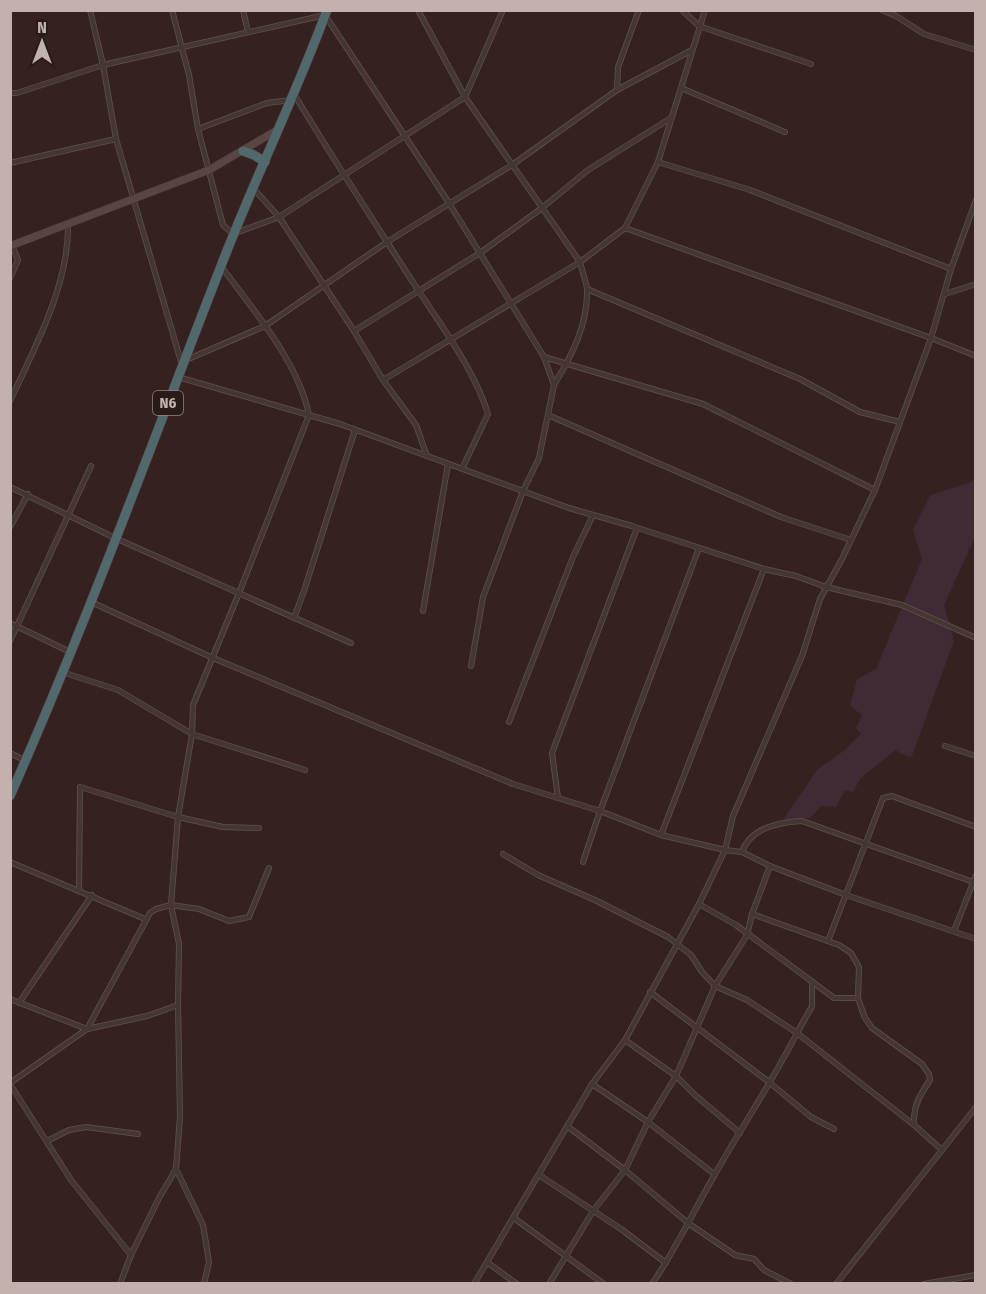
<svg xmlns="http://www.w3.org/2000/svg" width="986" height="1294" viewBox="0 0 986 1294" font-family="'Fira Sans Condensed',sans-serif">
<rect width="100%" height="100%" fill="#352220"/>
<polygon fill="#402a36" points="975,481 975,537 944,605 954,641 911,758 895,750 860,779 853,792 845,790 836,807 821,806 810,818 783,820 817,770 845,750 861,734 856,728 862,715 850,706 857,679 876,669 922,559 913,530 930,495"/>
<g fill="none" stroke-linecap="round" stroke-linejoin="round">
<g stroke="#61514e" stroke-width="6">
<g id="street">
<polyline points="90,10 103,65 116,139 182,365"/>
<polyline points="172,10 189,75 198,129 223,225 233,234 279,217 465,97 503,10"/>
<polyline points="243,10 248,32"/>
<path d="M 418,10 L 465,97 L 580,262 C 582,271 586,281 587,289 C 588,325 572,355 554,385"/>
<polyline points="682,10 699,26 811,64"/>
<polyline points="882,10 896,16 924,34 976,50"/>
<polyline points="681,88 785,132"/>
<polyline points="617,90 618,67 639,10"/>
<polyline points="10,93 17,93 103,65 325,15 449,203 544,357 554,385 539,458 523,491 483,597 471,666"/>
<path d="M 294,94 C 333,159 375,223 416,287 C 441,325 475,371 488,414 L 462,469"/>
<polyline points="198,129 267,103 291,100"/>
<polyline points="658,162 750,190 951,269"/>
<polyline points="10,163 116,139"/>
<polyline points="253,188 279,217 354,331 480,253 542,208 588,170 671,118"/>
<polyline points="625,228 931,338 976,356"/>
<polyline points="10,278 18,260 12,245"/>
<polyline points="587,289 800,379 860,412 900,422"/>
<polyline points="945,294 976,284"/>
<polyline points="354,331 383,380 416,425 427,456"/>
<polyline points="544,357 703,404 875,490"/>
<polyline points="186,360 265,326 387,242 512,165 617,90 692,50"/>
<polyline points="178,377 340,424 569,508 632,526 764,569 796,576 826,587 902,605 976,638"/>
<polyline points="383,380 580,262 625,228 658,162 705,10"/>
<path d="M 10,401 C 35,347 69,285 68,225"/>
<polyline points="548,415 781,517 851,540"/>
<polyline points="10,487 115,538 351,643"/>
<polyline points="10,527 28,494"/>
<polyline points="91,602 213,658 513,784 600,811 661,835 725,850 742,852 770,866 846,895 976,939"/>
<polyline points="423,611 448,464"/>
<polyline points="294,618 304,591 355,430"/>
<polyline points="10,623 70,652"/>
<polyline points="10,641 91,466"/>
<polyline points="62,672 118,690 192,734 305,770"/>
<polyline points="509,722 573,557 593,515"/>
<polyline points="945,746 976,756"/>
<polyline points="10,753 26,761"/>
<polyline points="558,798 552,753 637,528"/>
<polyline points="661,835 764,569"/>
<path d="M 742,852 C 751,827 779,822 802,821 L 976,883"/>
<path d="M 503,854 L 538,875 L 595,900 L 668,937 L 691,955 L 702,972 L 715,986 L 747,1000 L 797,1033 C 772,1082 741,1128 714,1176 C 693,1212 676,1249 652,1284"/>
<polyline points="10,862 145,919"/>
<polyline points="583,862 600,811 699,548"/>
<polyline points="79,890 80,787 178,817 223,827 259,828"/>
<polyline points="699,904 736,925 834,998 858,998"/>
<path d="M 752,914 L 839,945 L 851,953 L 859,967 L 858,998 L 865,1018 L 872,1028 L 922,1064 L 929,1074 L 930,1080 C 920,1095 913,1106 914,1125 L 942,1150"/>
<polyline points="954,931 976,875"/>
<polyline points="828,941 883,798 892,796 976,827"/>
<polyline points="812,982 812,1006 797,1033 914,1125"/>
<polyline points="650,992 769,1082 811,1117 834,1129"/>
<polyline points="10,999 87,1029 147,1016 178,1005"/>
<polyline points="19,1003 92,895"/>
<polyline points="625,1040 676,1076 695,1095 740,1133"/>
<polyline points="10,1083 87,1029 150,913 156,909 171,905 199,909 229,921 249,917 269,868"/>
<polyline points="10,1084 71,1180 131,1255"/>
<polyline points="592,1084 648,1122 714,1174"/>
<polyline points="567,1126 625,1170 688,1223 735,1255 754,1259 764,1270 791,1284"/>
<polyline points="47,1141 69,1130 86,1127 138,1134"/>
<polyline points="176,1169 203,1225 209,1262 204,1284"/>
<polyline points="539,1175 621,1229 666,1263"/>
<polyline points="514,1218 604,1284"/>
<polyline points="488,1263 517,1284"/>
<path d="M 120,1284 L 131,1255 L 159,1198 L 176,1169 L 180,1117 L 178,1005 L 179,944 L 171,905 L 178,817 L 192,734 L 193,705 L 239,593 L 309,415 C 298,361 253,310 221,266"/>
<polyline points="474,1284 592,1084 625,1040 699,904 725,850 733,816 802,656 820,599 842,559 875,490 931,338 951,269 976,200"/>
<polyline points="549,1284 593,1211 625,1170 648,1122 676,1076 715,986 747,935 752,914 770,866"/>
<polyline points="836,1284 976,1107"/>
<polyline points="924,1284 976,1275"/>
</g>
</g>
<g stroke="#4f3f3d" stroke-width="8">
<polyline id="secondary" points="10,246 209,170 279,129"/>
</g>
<g stroke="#4d3e3b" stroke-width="10">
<g id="highway">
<polyline points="243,151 254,155 265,162"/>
<path d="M 10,796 C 87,622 152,443 221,266 C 254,180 295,97 327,10"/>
</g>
</g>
<use href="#street" stroke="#463633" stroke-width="4.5"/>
<use href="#secondary" stroke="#594542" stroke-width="7"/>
<use href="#highway" stroke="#51686c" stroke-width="9"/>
</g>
<g text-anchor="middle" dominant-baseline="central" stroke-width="5" stroke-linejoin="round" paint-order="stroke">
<rect fill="#2a1b19" stroke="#958481" stroke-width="1.5" x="153" y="391" width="30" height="24" rx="4.5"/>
<g font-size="15" font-weight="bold" fill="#c3b1ad">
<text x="168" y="403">N6</text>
</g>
</g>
<rect width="986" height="1294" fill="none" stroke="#c3b1ad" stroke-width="24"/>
<g transform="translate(42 42)" stroke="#2a1b19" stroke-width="4.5" paint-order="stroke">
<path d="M0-4.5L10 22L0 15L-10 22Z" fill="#c3b1ad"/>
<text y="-9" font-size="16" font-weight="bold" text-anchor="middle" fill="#c3b1ad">N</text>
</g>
</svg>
